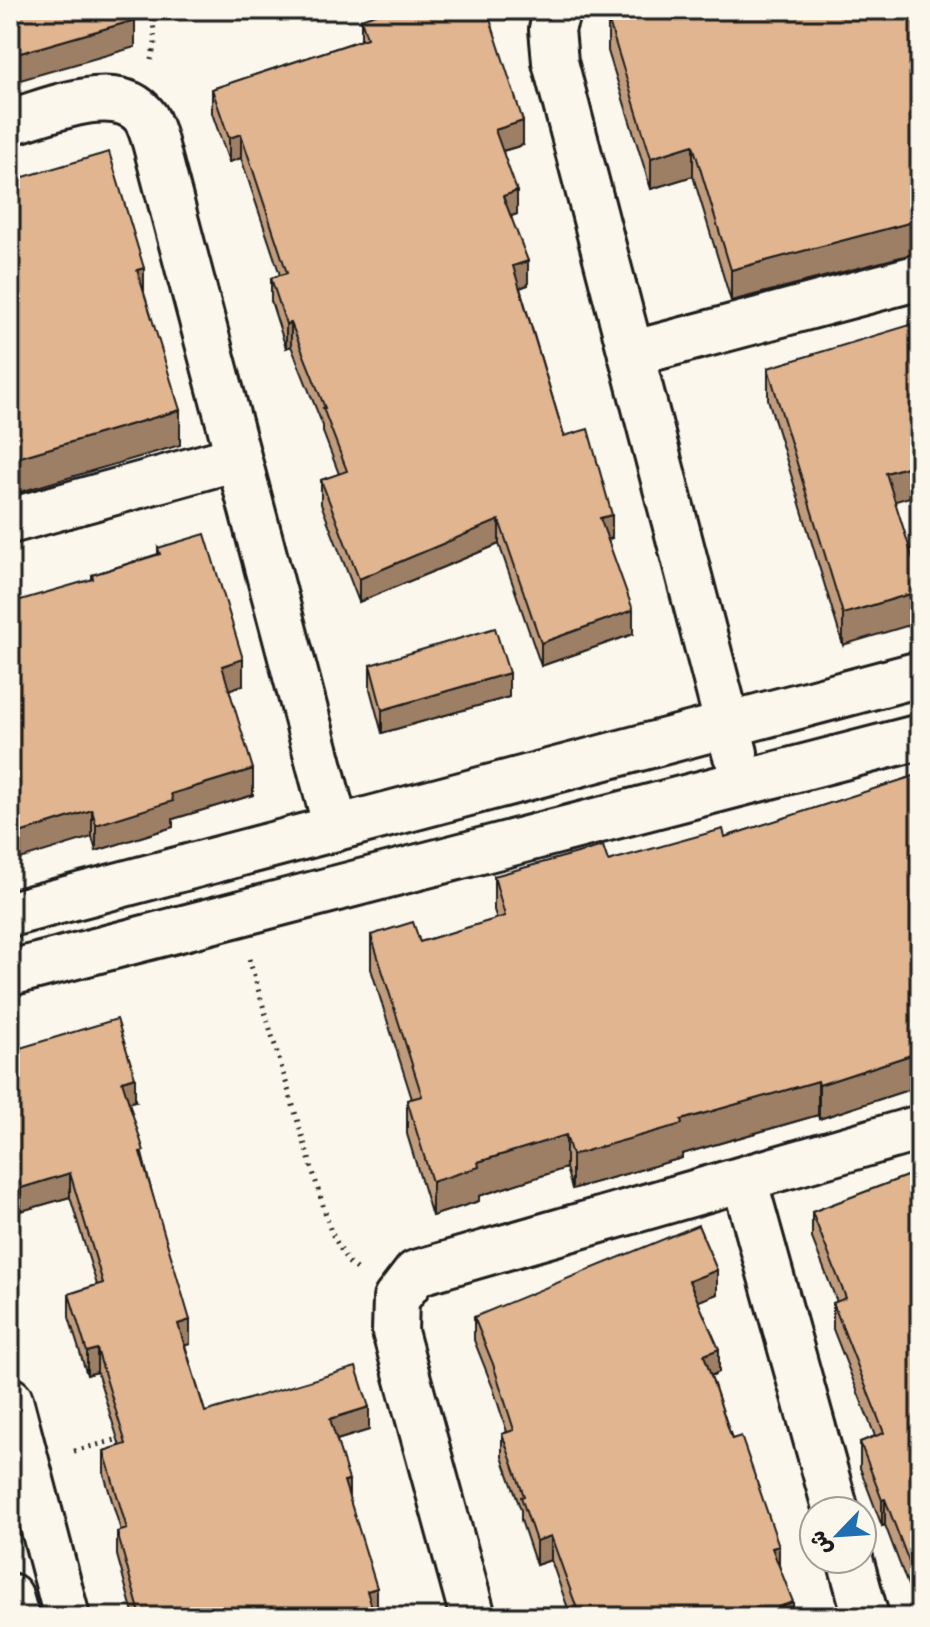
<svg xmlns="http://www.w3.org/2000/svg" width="930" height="1627" viewBox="0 0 930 1627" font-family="Delius,'Playpen Sans Arabic',sans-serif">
<rect width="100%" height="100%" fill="#fbf7ec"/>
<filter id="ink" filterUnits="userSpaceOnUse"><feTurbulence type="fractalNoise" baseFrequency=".0125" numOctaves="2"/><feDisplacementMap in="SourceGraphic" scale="16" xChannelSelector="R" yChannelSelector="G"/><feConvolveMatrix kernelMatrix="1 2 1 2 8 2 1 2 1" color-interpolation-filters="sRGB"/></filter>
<g filter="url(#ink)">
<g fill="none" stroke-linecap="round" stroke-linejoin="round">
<g stroke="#1c1c1c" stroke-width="50">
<g id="minor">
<polyline points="558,10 552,29 555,62 735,753"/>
<path d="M 10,122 C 47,112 119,79 146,118 C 150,125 153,135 155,142 L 336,828"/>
<polyline points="631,354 920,277"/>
<polyline points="10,521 237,458"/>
<polyline points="10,914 920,674"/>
<polyline points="10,973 920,737"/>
<polyline points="744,1179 836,1511"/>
<polyline points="10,1400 67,1617"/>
<polyline points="850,1559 866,1617"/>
<polyline points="10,1596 16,1617"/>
<polyline points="473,1617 395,1332 396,1299 416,1273 920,1128"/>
</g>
</g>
<g stroke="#1c1c1c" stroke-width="5" stroke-dasharray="2 6" stroke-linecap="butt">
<polyline points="153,16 174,10"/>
<polyline points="151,60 155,43 152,10"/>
<polyline points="249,959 331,1232 348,1262 356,1269"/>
<polyline points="74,1451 123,1438"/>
</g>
<use href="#minor" stroke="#fbf7ec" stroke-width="44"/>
</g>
<g fill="#c19c7c" stroke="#1c1c1c" stroke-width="2">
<polygon points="920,10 920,252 731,301 693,176 651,189 608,51 608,19"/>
<polygon points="361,19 523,145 503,151 517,214 511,216 528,285 520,288 564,436 612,538 608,539 633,634 541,666 499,544 359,602 321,504 321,480 339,474 323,432 323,426 291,346 286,348 271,301 271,278 280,275 241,158 229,162 212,113 212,89 361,40"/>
<polygon points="768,368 895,501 843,645 768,399"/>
<polygon points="158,548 243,685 229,689 253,795 173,819 173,827 96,851 92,837 92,575 158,554"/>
<polygon points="370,665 509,697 382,733 370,689"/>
<polygon points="920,774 920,1086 819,1119 818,1115 682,1154 682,1158 572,1189 566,1168 479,1196 479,1201 432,1216 407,1134 407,1100 412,1099 371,969 371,935 420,942 497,919 494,910 494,876 608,861 725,837"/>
<polygon points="10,1051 135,1101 129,1102 190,1344 185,1345 205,1412 369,1430 337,1440 349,1498 377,1611 373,1612 375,1617 134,1617 117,1555 117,1532 121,1531 104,1474 104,1451 120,1446 97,1372 87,1375 69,1317 69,1294 97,1285 70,1197 21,1211 10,1178"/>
<polygon points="920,1171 920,1617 885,1525 882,1526 860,1468 860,1442 875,1436 833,1329 833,1303 837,1302 812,1238 812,1212"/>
<polygon points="717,1294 698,1301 719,1372 711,1376 732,1439 779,1565 793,1617 571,1617 551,1560 536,1565 521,1520 521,1510 502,1457 502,1434 507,1432 493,1388 474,1340 474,1317"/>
</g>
<g fill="#9d7f65" stroke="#1c1c1c" stroke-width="2">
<polygon points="135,20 135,47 10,83 10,56"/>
<polygon points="523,121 523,145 495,153 495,130"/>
<polygon points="241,134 241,158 229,162 229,138"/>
<polygon points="693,145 693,176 651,189 651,158"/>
<polygon points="517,191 517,214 503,219 503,196"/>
<polygon points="920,220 920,252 731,301 731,270"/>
<polygon points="528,261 528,285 513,290 513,266"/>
<polygon points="144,268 144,303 137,270"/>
<polygon points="291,323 291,346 286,348 286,324"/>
<polygon points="180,410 180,445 10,495 10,460"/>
<polygon points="920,463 920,494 886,504 886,473"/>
<polygon points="612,515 612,538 600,542 600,518"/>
<polygon points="499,520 499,544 359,602 359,579"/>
<polygon points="920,591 920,622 843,645 843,614"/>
<polygon points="633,610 633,634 541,666 541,643"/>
<polygon points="243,659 243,685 222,692 222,666"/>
<polygon points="509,673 509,697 382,733 382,710"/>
<polygon points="253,769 253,795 173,819 173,827 96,851 96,825 171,794"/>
<polygon points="92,810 92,837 10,862 10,836"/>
<polygon points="920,1052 920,1086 819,1119 819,1085"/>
<polygon points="135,1077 135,1101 122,1104 122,1081"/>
<polygon points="818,1081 818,1115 682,1154 682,1158 572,1189 572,1155 681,1120"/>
<polygon points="566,1135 566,1168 479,1196 479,1201 432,1216 432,1182 478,1162"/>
<polygon points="70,1173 70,1197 21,1211 21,1188"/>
<polygon points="717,1270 717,1294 689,1305 689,1281"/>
<polygon points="190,1320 190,1344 178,1347 178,1324"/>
<polygon points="97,1349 97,1372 87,1375 87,1352"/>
<polygon points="719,1349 719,1372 704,1379 704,1355"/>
<polygon points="369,1407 369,1430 330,1442 330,1419"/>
<polygon points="349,1480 349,1503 344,1481"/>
<polygon points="885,1499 885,1525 882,1526 882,1500"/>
<polygon points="551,1536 551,1560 536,1565 536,1541"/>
<polygon points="779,1546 779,1570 772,1548"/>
<polygon points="377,1588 377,1611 367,1614 367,1591"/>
<polygon points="793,1602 793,1617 778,1617 778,1607"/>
</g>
<g fill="#e0b590" stroke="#1c1c1c" stroke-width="2">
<polygon points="10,10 132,10 135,20 10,56"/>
<polygon points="387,10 487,10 523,121 495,130 517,191 503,196 528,261 513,266 564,436 588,429 612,515 600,518 633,610 541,643 499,520 359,579 321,480 347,471 323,408 325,408 291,323 286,324 271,278 287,273 241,134 229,138 212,89 367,38 361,19"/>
<polygon points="639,10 920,10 920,220 731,270 693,145 651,158 608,19"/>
<polygon points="109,152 144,268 137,270 180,410 10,460 10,181"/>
<polygon points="920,322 920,463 886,473 920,581 920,591 843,614 768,368"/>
<polygon points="205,534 243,659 222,666 253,769 171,794 173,801 96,825 92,810 10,836 10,603 93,579 92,575 160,554 158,548"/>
<polygon points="495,628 509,673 382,710 370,665"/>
<polygon points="920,774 920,1052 819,1085 818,1081 681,1120 682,1124 572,1155 566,1135 478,1162 479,1167 432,1182 407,1100 422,1096 371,935 413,922 420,942 505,916 494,876 603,846 608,861 723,829 725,837"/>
<polygon points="117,1019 135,1077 122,1081 144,1151 140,1152 190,1320 178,1324 205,1412 356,1367 369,1407 330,1419 349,1480 344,1481 377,1588 367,1591 375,1617 141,1617 117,1532 127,1529 104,1451 126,1444 97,1349 87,1352 69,1294 103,1283 70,1173 21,1188 10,1154 10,1051"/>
<polygon points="920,1171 920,1591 885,1499 882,1500 860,1442 884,1433 833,1303 846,1298 812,1212"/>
<polygon points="698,1225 717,1270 689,1281 719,1349 704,1355 732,1439 741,1436 779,1546 772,1548 793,1602 778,1607 782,1617 580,1617 551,1536 536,1541 521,1497 524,1496 502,1434 514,1430 493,1364 474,1317"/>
</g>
</g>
<rect width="930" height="1627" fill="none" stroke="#fbf7ec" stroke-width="40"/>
<rect x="20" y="20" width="890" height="1587" fill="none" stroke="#1c1c1c" stroke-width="3" filter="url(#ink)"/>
<g transform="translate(838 1535) rotate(245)"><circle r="38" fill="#fbf7ec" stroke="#a29f99" stroke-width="2"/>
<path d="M0-6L14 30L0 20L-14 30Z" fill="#1f6fb2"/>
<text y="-12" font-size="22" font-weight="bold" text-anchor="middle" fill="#1c1c1c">ش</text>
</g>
</svg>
